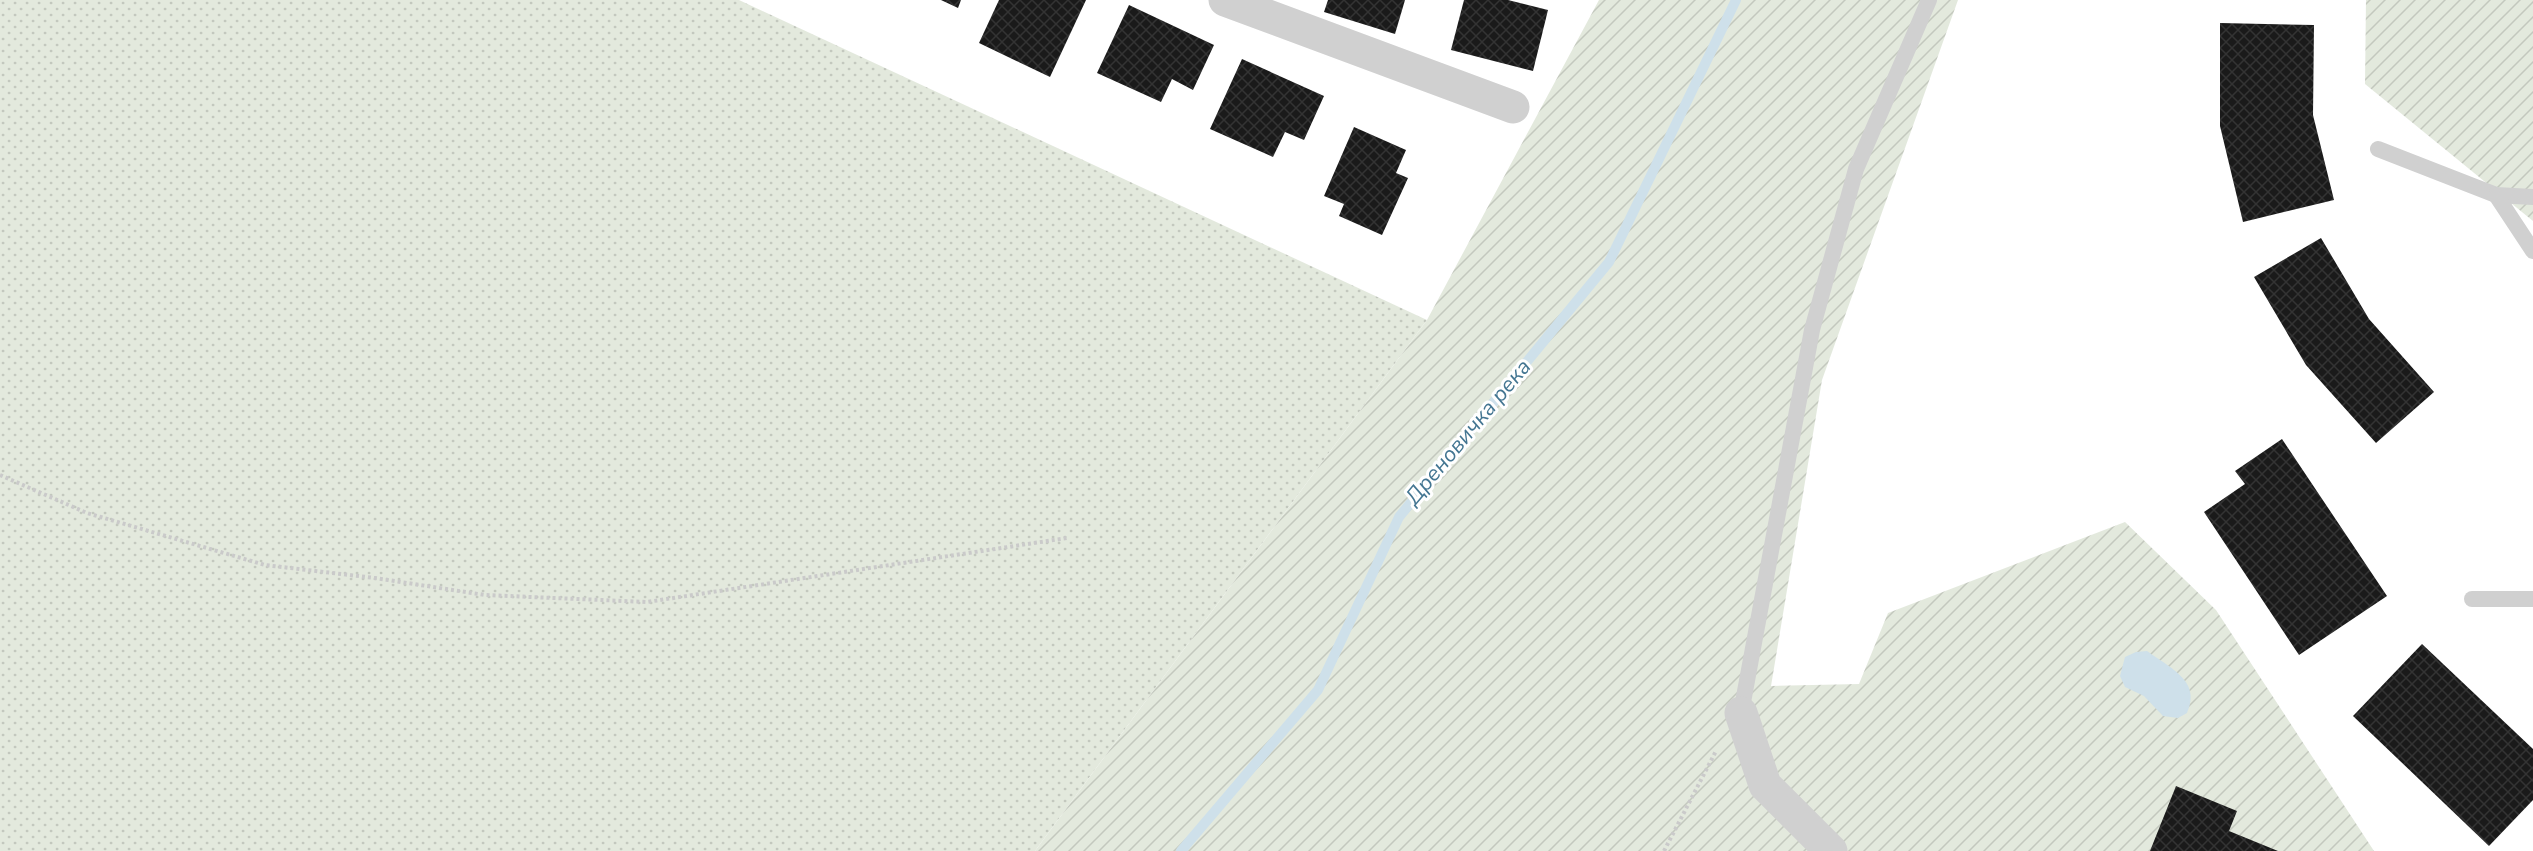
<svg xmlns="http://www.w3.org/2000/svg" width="2533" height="851" viewBox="0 0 2533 851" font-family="'Nunito Sans',sans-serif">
<defs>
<pattern id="grass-dots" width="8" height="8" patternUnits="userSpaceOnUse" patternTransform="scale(1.5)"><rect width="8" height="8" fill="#e3e9dd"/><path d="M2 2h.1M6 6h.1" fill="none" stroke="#c3c8be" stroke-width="1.8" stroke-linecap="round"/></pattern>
<pattern id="garden-furrows" width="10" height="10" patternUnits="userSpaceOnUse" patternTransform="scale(1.5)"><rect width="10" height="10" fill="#e3e9dd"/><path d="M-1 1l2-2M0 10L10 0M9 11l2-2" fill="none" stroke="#c3c8be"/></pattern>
<pattern id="building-cross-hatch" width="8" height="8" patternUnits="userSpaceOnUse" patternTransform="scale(1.5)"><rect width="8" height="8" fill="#1a1a1a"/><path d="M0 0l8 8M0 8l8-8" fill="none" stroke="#333"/></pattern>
</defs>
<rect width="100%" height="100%" fill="#fff"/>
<polygon fill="url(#grass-dots)" points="0,0 739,0 1427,320 1035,851 0,851"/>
<g fill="url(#garden-furrows)">
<polygon points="1599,0 1958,0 1822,380 1771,686 1859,684 1888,613 2125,522 2216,610 2374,851 1035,851 1427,320"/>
<polygon points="2366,0 2533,0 2533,221 2365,84"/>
</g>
<path fill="#cee0ea" d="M 2147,651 C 2170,668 2202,681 2187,713 L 2178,718 L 2163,716 L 2144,696 L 2125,687 L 2120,676 L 2125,657 L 2136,652 Z"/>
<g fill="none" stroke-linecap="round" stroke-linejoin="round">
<polyline stroke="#cee0ea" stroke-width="10" points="1181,851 1318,690 1399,517 1609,262 1736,0"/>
</g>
<g fill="url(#building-cross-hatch)">
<polygon points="941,0 961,0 958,8"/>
<polygon points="999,0 1086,0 1050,77 979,43"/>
<polygon points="1328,0 1405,0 1395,34 1324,12"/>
<polygon points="1464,0 1508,0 1548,10 1533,71 1451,50"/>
<polygon points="1129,5 1214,45 1193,90 1172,79 1161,102 1097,73"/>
<polygon points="2220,23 2314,25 2313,115 2334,200 2243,222 2220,126"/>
<polygon points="1242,59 1324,96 1304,140 1285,132 1273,157 1210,129"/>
<polygon points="1354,127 1406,150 1396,173 1408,178 1382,235 1339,216 1344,204 1324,196"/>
<polygon points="2321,238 2369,319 2434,392 2376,443 2306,365 2254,277"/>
<polygon points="2282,439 2387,596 2299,655 2204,512 2245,484 2235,471"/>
<polygon points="2422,644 2533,749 2533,800 2489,846 2353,716"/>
<polygon points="2176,786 2237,811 2229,831 2278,851 2150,851"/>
</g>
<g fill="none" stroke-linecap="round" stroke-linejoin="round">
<g stroke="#cacaca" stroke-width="4" stroke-dasharray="3 3" stroke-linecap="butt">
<polyline points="0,475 87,513 265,565 375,578 485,595 647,602 1067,538"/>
<polyline points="1664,851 1716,751"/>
</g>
<g stroke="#d0d0d0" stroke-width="16">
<polyline points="2378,149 2496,195 2533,197"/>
<polyline points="2496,195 2533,251"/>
<polyline points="2472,599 2533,599"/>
<polyline points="1741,713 1812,330 1856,169 1929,0"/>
</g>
<g stroke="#d0d0d0" stroke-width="33">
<polyline points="1225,0 1513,107"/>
<polyline points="1741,713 1765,785 1831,851"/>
</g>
</g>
<g text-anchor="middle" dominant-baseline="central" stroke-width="6" stroke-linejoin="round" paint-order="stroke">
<g font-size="22" font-style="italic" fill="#447692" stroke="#fff">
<text transform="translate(1468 432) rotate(-50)">Дреновичка река</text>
</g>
</g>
</svg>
